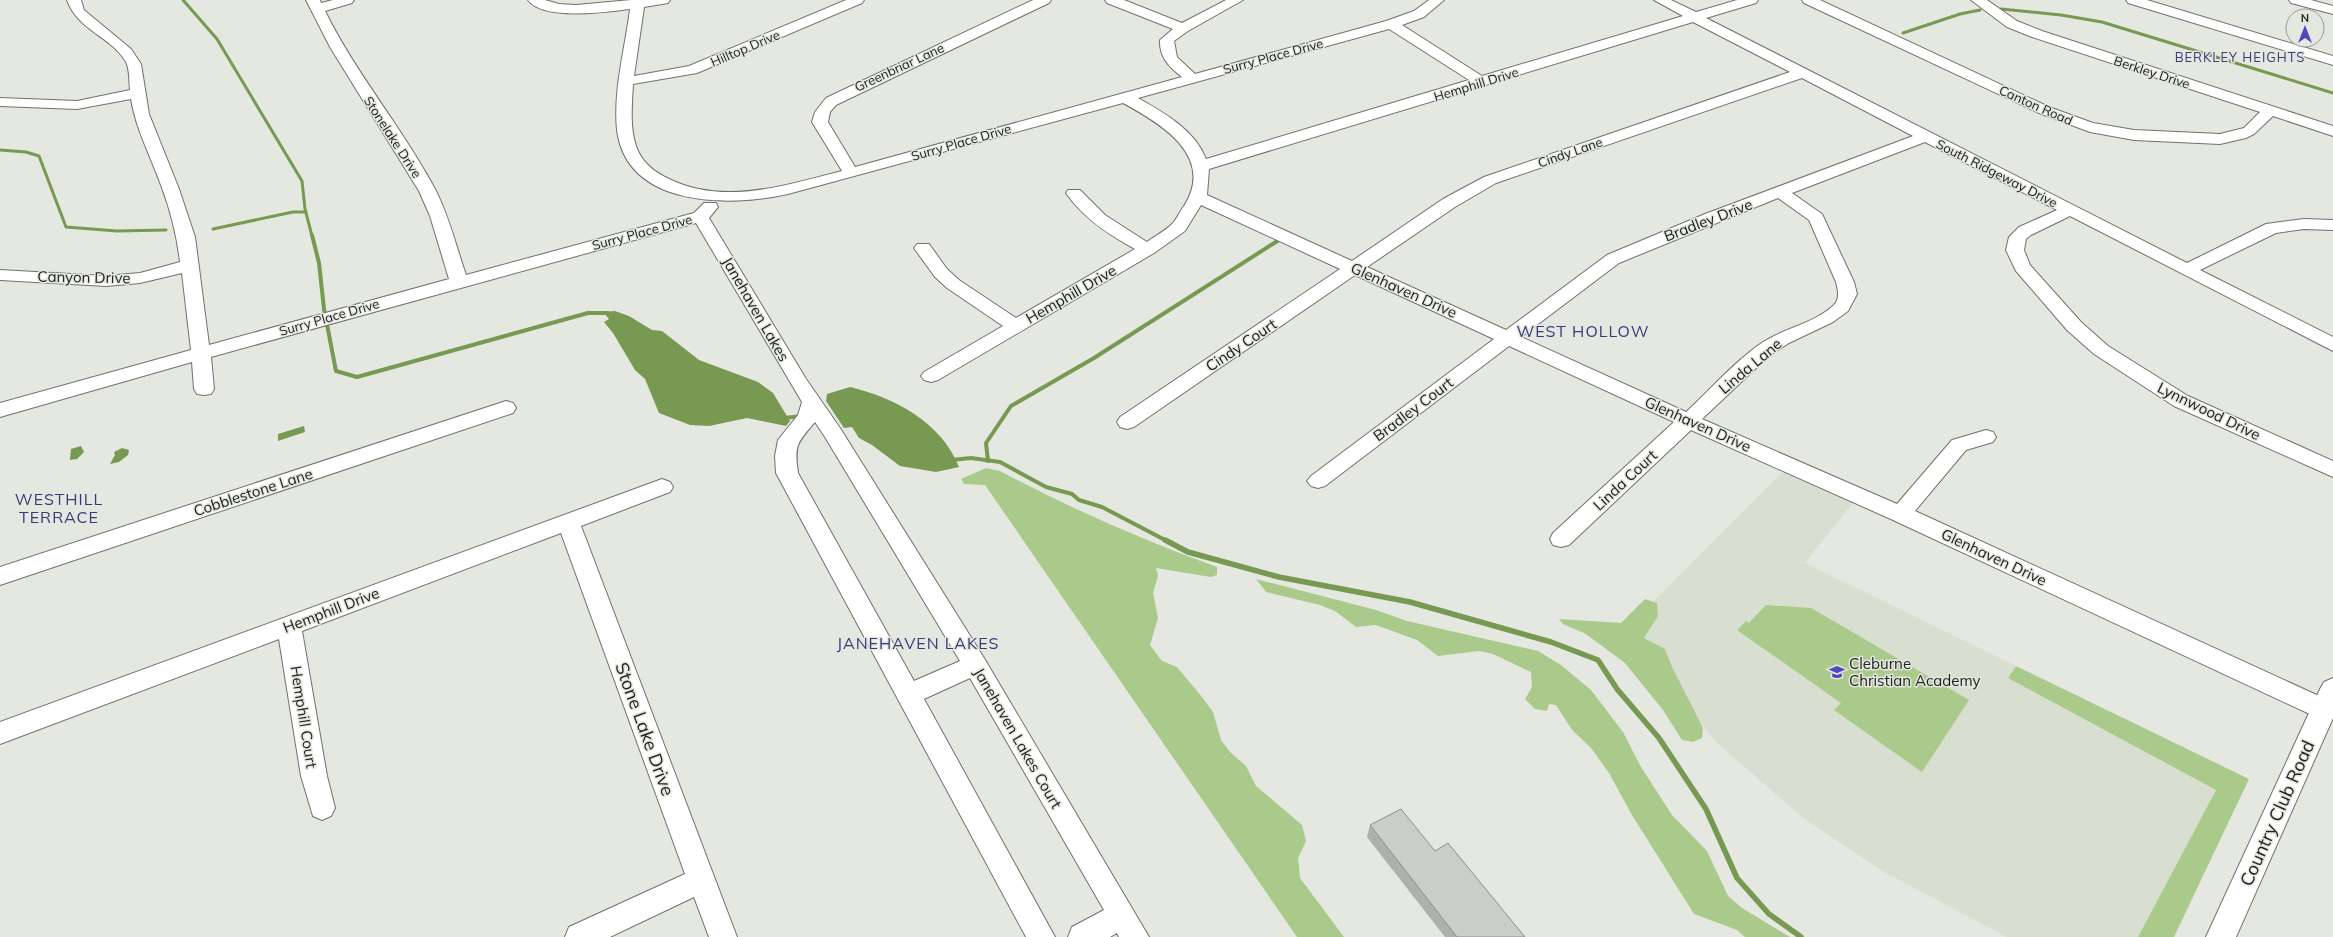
<svg xmlns="http://www.w3.org/2000/svg" width="2333" height="937" viewBox="0 0 2333 937" font-family="Mulish,sans-serif">
<rect width="100%" height="100%" fill="#e4e8e0"/>
<polygon fill="#d8dfd0" points="1784,471 1853,503 1805,563 2016,666 2008,678 2216,790 2138,937 2007,937 1884,872 1802,817 1715,741 1627,627"/>
<g fill="#aaca8b">
<path d="M 986,468 L 1000,471 C 1070,508 1142,540 1217,567 L 1217,575 L 1211,577 L 1156,568 L 1158,576 L 1153,593 L 1158,618 L 1150,645 L 1162,661 L 1177,667 L 1202,697 L 1213,712 L 1221,740 L 1230,752 L 1246,766 L 1256,786 L 1302,825 L 1306,841 L 1298,858 L 1300,878 L 1344,937 L 1297,937 L 985,485 L 964,484 L 961,479 Z"/>
<polygon points="1256,579 1376,610 1407,621 1538,651 1561,665 1591,690 1623,732 1641,767 1672,815 1707,851 1728,896 1742,908 1790,937 1745,937 1737,930 1694,914 1632,815 1609,773 1591,748 1572,730 1556,705 1549,704 1547,711 1535,709 1525,699 1532,687 1531,672 1493,654 1479,651 1438,656 1417,640 1376,625 1356,627 1335,611 1320,605 1266,592"/>
<polygon points="1645,599 1657,603 1658,616 1644,638 1665,649 1672,667 1703,728 1702,738 1693,742 1682,740 1663,710 1625,663 1586,634 1563,624 1559,619 1621,623"/>
<polygon points="1766,605 1811,608 1969,700 1922,772 1834,710 1841,703 1737,630 1746,621 1749,623"/>
<polygon points="2016,666 2249,779 2174,937 2138,937 2216,790 2008,678"/>
</g>
<g fill="#779951">
<polygon points="615,311 629,316 652,330 662,331 699,360 758,382 773,393 790,421 786,426 747,418 709,426 690,425 659,413 645,379 635,370 613,333 604,322 609,319 603,312"/>
<path d="M 850,387 C 895,398 941,422 959,467 L 936,472 L 900,466 L 872,445 L 859,438 L 852,427 L 844,428 L 826,401 L 827,394 Z"/>
<polygon points="304,426 305,432 278,441 278,434"/>
<polygon points="81,446 84,452 77,459 70,460 71,449"/>
<polygon points="122,448 129,450 128,455 119,462 110,464 115,455 114,452"/>
</g>
<g fill="none" stroke-linecap="round" stroke-linejoin="round">
<g stroke="#779951" stroke-width="3">
<polyline points="183,0 217,39 302,181 305,209 312,236"/>
<polyline points="2001,9 2061,15 2102,22 2333,93"/>
<polyline points="1903,33 1960,14 1980,10"/>
<polyline points="0,150 26,152 39,156 66,227 117,231 166,230"/>
<polyline points="213,229 293,212 306,212"/>
</g>
<g stroke="#779951" stroke-width="4">
<polyline points="312,235 319,263 324,309 336,371 357,377 588,313 608,313"/>
<polyline points="784,418 802,416"/>
<polyline points="951,460 971,458 1000,462 1046,487 1072,494 1079,500 1102,507 1167,541"/>
<polyline points="988,461 986,443 1011,406 1094,358 1279,240"/>
</g>
<polyline stroke="#779951" stroke-width="5.5" points="1165,540 1188,552 1279,577 1410,602 1551,642 1598,660 1617,689 1659,738 1706,809 1737,878 1769,914 1801,937"/>
<g stroke="#6f726b" stroke-width="2">
<g id="minor">
<path d="M 67,0 L 81,0 L 84,10 L 131,49 L 141,64 L 149,114 L 179,189 L 195,237 L 209,345 L 449,279 L 430,216 L 419,191 L 330,47 L 306,0 L 320,0 L 321,3 L 333,0 L 354,0 L 352,3 L 325,11 C 356,74 402,127 435,189 C 449,216 456,246 466,275 L 694,213 L 704,203 L 716,203 L 718,207 L 709,218 L 806,379 L 840,428 L 984,658 L 1149,937 L 1119,937 L 1117,933 L 1110,937 L 1068,937 L 1072,927 L 1104,910 L 970,678 L 924,699 L 1055,937 L 1026,937 L 776,473 L 775,456 L 778,440 L 798,415 L 802,402 L 696,223 L 211,357 L 214,389 L 211,394 L 204,395 L 197,394 L 194,389 L 192,362 L 0,417 L 0,403 L 191,350 L 182,273 L 140,283 L 106,286 L 0,280 L 0,270 L 106,276 L 140,273 L 180,262 C 177,237 171,212 162,188 C 152,159 136,130 131,99 L 77,109 L 0,106 L 0,98 L 77,101 L 130,90 C 129,82 130,70 126,62 C 112,37 77,30 67,0 ZM 815,422 L 825,437 L 960,661 L 914,681 L 798,473 C 794,445 797,443 815,422 Z"/>
<path d="M 528,0 L 545,0 L 559,4 L 576,5 L 631,0 L 670,0 L 668,3 L 644,7 L 634,76 L 689,66 L 846,0 L 864,0 L 862,3 L 697,73 L 633,84 C 632,105 629,131 638,151 C 644,164 656,173 669,179 C 724,206 786,185 842,171 L 812,122 L 815,112 L 826,98 L 1033,0 L 1051,0 L 1049,3 L 836,105 L 830,112 L 828,122 L 855,167 L 1182,77 C 1169,67 1159,57 1160,40 L 1173,29 L 1107,3 L 1105,0 L 1124,0 L 1182,23 L 1226,0 L 1243,0 L 1188,31 L 1174,41 L 1177,57 L 1195,74 L 1386,21 L 1414,11 L 1429,0 L 1444,0 L 1424,17 L 1402,25 L 1482,76 L 1683,16 L 1654,0 L 1671,0 L 1696,12 L 1737,0 L 1758,0 L 1756,3 L 1706,18 L 2187,263 L 2266,224 L 2304,219 L 2333,220 L 2333,230 L 2304,229 L 2276,233 L 2200,270 L 2333,337 L 2333,351 L 2070,216 L 2031,235 L 2026,239 L 2024,250 L 2030,265 L 2081,322 L 2108,346 L 2188,396 L 2333,461 L 2333,477 L 2174,406 L 2094,354 L 2067,330 L 2016,271 L 2006,250 L 2009,237 L 2019,227 L 2057,210 L 1925,142 L 1792,193 L 1822,214 L 1854,282 L 1857,294 L 1848,311 L 1833,322 L 1789,343 L 1770,355 L 1702,419 L 1897,504 L 1952,440 L 1986,430 L 1993,432 L 1996,437 L 1993,442 L 1966,450 L 1915,511 L 2332,702 L 2333,714 L 2323,719 L 2314,716 L 1893,520 L 1691,430 L 1569,545 L 1561,547 L 1553,545 L 1550,539 L 1553,533 L 1674,422 L 1509,346 L 1325,486 L 1318,488 L 1311,486 L 1307,481 L 1311,476 L 1494,339 L 1355,275 L 1134,427 L 1127,429 L 1120,427 L 1117,422 L 1120,417 L 1340,269 L 1201,205 L 1185,231 L 1154,253 L 938,380 L 931,382 L 924,380 L 921,376 L 924,372 L 1003,326 L 947,288 L 935,277 L 914,248 L 917,244 L 929,244 L 947,269 L 959,280 L 1016,318 L 1135,249 C 1109,235 1083,218 1066,193 L 1068,190 L 1080,190 L 1105,215 L 1147,242 C 1155,236 1165,231 1172,224 C 1177,219 1180,211 1184,206 C 1216,156 1160,123 1123,103 L 788,194 C 730,207 627,208 617,130 C 613,90 625,49 630,9 C 608,12 543,21 528,0 ZM 1693,22 L 1790,72 L 1484,177 L 1443,199 L 1352,261 L 1207,195 L 1209,169 ZM 1389,29 L 1469,80 L 1206,159 C 1195,130 1163,112 1138,98 ZM 1802,78 L 1913,136 L 1705,214 L 1607,255 L 1506,330 L 1367,267 L 1455,207 L 1496,183 ZM 1778,198 L 1809,220 L 1836,282 C 1838,290 1840,298 1834,305 C 1815,323 1785,328 1763,342 C 1735,361 1711,389 1686,412 L 1521,337 L 1619,263 Z"/>
<polygon points="1802,0 1820,0 2049,107 2093,123 2134,130 2220,134 2244,128 2260,112 2032,37 2007,27 1971,0 1987,0 2017,21 2042,31 2333,126 2333,136 2273,116 2254,134 2246,138 2220,144 2134,140 2090,132 2039,113 1804,3"/>
<polygon points="2126,0 2147,0 2333,56 2333,65 2128,3"/>
<polygon points="2289,0 2311,0 2333,6 2333,14 2291,3"/>
<polygon points="506,401 513,403 516,408 513,413 0,585 0,567"/>
<polygon points="662,479 670,482 673,487 670,492 581,526 737,937 709,937 694,897 610,937 565,937 569,927 685,874 561,533 302,631 327,776 335,808 331,816 322,820 313,816 301,776 279,639 0,744 0,722"/>
</g>
</g>
<g stroke="#6f726b" stroke-width="2">
<polygon id="major" points="2333,678 2333,718 2236,937 2206,937 2320,689 2324,682"/>
</g>
<use href="#minor" fill="#fff" fill-rule="evenodd"/>
<use href="#major" fill="#fff" fill-rule="evenodd"/>
</g>
<polygon fill="#aeb1aa" points="1370,825 1435,851 1525,937 1445,937 1367,837"/>
<polygon fill="#cacec6" stroke="#8d908b" points="1401,809 1435,851 1448,843 1525,937 1457,937 1370,825"/>
<defs>
<g id="school-bare" transform="scale(1.2)"><path d="M0-5L7-2L0 1L-7-2ZM-4 1L0 2.5L4 1V4Q0 6-4 4Z" fill="#4f48bf" stroke="#e4e8e0" stroke-width="2.5" paint-order="stroke"/></g>
</defs>
<g fill-rule="evenodd">
<use href="#school-bare" x="1837" y="672"/>
</g>
<g text-anchor="middle" dominant-baseline="central" stroke-width="3" stroke-linejoin="round" paint-order="stroke">
<g font-size="13" fill="#20221f" stroke="#e4e8e0">
<text transform="translate(745 48) rotate(-23)">Hilltop Drive</text>
<text transform="translate(1273 56) rotate(-15)">Surry Place Drive</text>
<text transform="translate(899 67) rotate(-25)">Greenbriar Lane</text>
<text transform="translate(2152 72) rotate(18)">Berkley Drive</text>
<text transform="translate(1476 84) rotate(-17)">Hemphill Drive</text>
<text transform="translate(2036 105) rotate(24)">Canton Road</text>
<text transform="translate(393 137) rotate(57)">Stonelake Drive</text>
<text transform="translate(961 142) rotate(-16)">Surry Place Drive</text>
<text transform="translate(1570 152) rotate(-19)">Cindy Lane</text>
<text transform="translate(1997 173) rotate(27)">South Ridgeway Drive</text>
<text transform="translate(642 232) rotate(-15)">Surry Place Drive</text>
<text transform="translate(329 317) rotate(-16)">Surry Place Drive</text>
</g>
<g font-size="13" letter-spacing="1" fill="#393a76" stroke="#e4e8e0">
<text x="2240" y="57">BERKLEY HEIGHTS</text>
</g>
<g font-size="15" fill="#20221f" stroke="#e4e8e0">
<text transform="translate(1708 220) rotate(-21)">Bradley Drive</text>
<text transform="translate(84 277) rotate(1)">Canyon Drive</text>
<text transform="translate(1404 290) rotate(24)">Glenhaven Drive</text>
<text transform="translate(1071 294) rotate(-30)">Hemphill Drive</text>
<text transform="translate(756 309) rotate(60)">Janehaven Lakes</text>
<text transform="translate(1241 345) rotate(-34)">Cindy Court</text>
<text transform="translate(1750 366) rotate(-40)">Linda Lane</text>
<text transform="translate(1413 409) rotate(-37)">Bradley Court</text>
<text transform="translate(2209 411) rotate(26)">Lynnwood Drive</text>
<text transform="translate(1698 424) rotate(24)">Glenhaven Drive</text>
<text transform="translate(1625 480) rotate(-43)">Linda Court</text>
<text transform="translate(253 492) rotate(-18)">Cobblestone Lane</text>
<text transform="translate(1994 557) rotate(25)">Glenhaven Drive</text>
<text transform="translate(331 610) rotate(-21)">Hemphill Drive</text>
<text transform="translate(304 717) rotate(81)">Hemphill Court</text>
<text transform="translate(1018 738) rotate(60)">Janehaven Lakes Court</text>
</g>
<g font-size="15" fill="#20221f" stroke="#e4e8e0" text-anchor="start">
<text x="1849" y="663">Cleburne<tspan x="1849" dy="17">Christian Academy</tspan></text>
</g>
<g font-size="16" letter-spacing="1" fill="#393a76" stroke="#e4e8e0">
<text x="1583" y="331">WEST HOLLOW</text>
<text x="59" y="499">WESTHILL<tspan x="59" dy="18">TERRACE</tspan></text>
<text x="918" y="643">JANEHAVEN LAKES</text>
</g>
<g font-size="18" fill="#20221f" stroke="#e4e8e0">
<text transform="translate(645 729) rotate(70)">Stone Lake Drive</text>
<text transform="translate(2277 813) rotate(-66)">Country Club Road</text>
</g>
</g>
<g transform="translate(2305 28)"><circle r="19" fill="#e4e8e0" stroke="#969993"/>
<path d="M0-3L7 15L0 10L-7 15Z" fill="#4f48bf"/>
<text y="-6" font-size="11" font-weight="bold" text-anchor="middle" fill="#20221f">N</text>
</g>
</svg>
